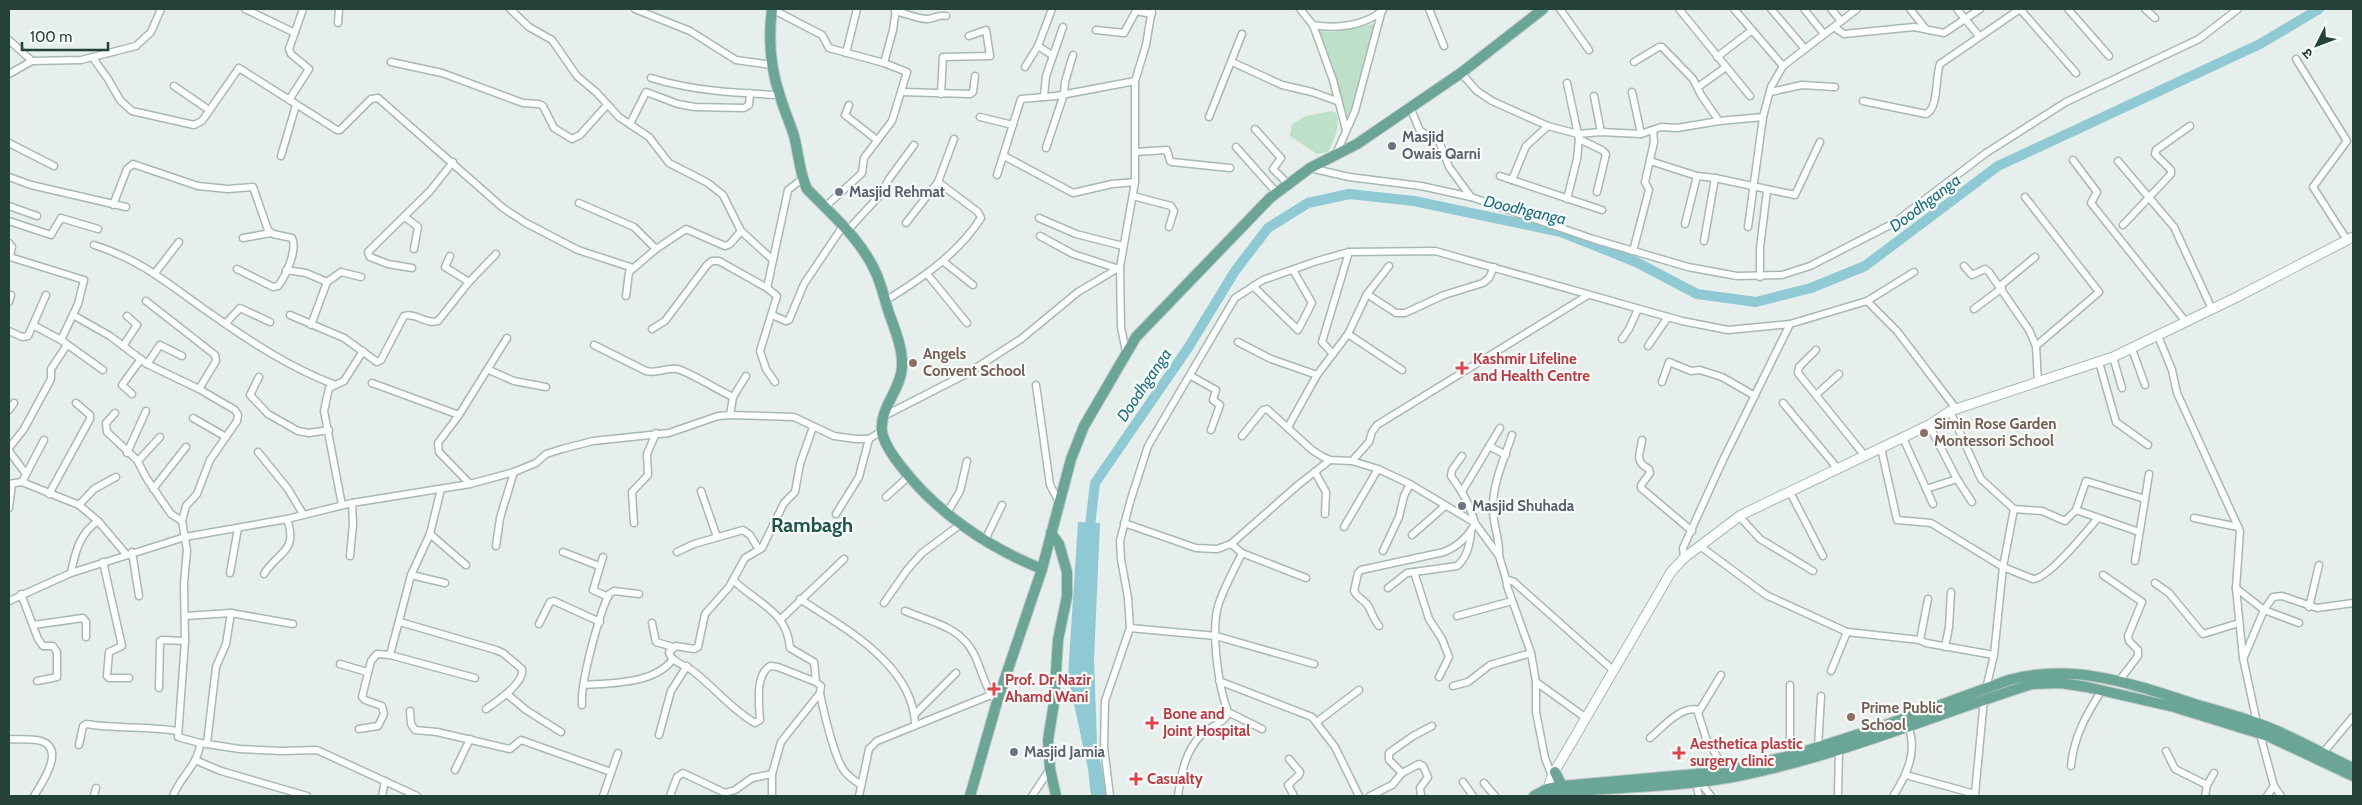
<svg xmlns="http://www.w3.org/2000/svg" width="2362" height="805" viewBox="0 0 2362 805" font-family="Cabin,'Noto Sans Devanagari',sans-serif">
<rect width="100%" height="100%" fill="#e6efeb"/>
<g fill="#bfe0c8">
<polygon points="1378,23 1349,120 1345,118 1318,31 1333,32"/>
<path d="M 1331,111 L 1336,113 C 1341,127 1334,139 1328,152 L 1317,154 L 1290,136 L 1292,124 L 1306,116 Z"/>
</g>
<polygon fill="#8ec9d4" points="1078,522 1100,523 1094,660 1097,743 1107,796 1091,796 1088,769 1068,676"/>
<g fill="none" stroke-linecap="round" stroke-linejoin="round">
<polyline stroke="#8ec9d4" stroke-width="10" points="1089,535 1095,483 1188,348 1235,271 1268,228 1308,203 1349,194 1414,201 1561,232 1636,262 1697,294 1756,302 1811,288 1865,266 1998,166 2260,44 2319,9"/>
<g stroke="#a8b8b2" stroke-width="9">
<g id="street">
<polyline points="245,9 295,33"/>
<polyline points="510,9 529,27 552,40 577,76 597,93 619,117 649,137 669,163 708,183 723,195 741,231 773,260"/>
<polyline points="635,9 690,31 736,60 772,65"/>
<polyline points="772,9 822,35 829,48 884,63 907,72 892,121 864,158 862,173 825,207"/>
<path d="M 1300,9 L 1313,25 C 1336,29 1365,26 1383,10"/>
<polyline points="1429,9 1444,46"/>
<polyline points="1560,9 1589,50"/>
<polyline points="1679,9 1750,96"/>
<polyline points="1734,9 1783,66"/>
<polyline points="1771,9 1805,49"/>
<polyline points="1804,9 1824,34"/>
<polyline points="1831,9 1841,21"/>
<polyline points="1910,9 1925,28"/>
<polyline points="1957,9 1979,36"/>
<polyline points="2068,9 2109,56"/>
<polyline points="2145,9 2155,18"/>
<path d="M 895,11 C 905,13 917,19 927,19 C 935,19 938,14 946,16"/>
<polyline points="338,23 339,9"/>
<polyline points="1313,25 1333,80 1346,130"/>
<polyline points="1834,27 1844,34 1914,27 1944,33 1980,9"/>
<polyline points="1096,30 1124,33 1136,11 1152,14"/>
<polyline points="9,40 32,61"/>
<polyline points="1038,46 1052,55"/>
<polyline points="846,53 857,9"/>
<polyline points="1717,57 1751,31"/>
<polyline points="93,58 108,79 120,100 132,111 194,125 202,121 239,68 337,130 340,130 371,99 378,98 503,208 526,223 578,250 633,268"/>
<polyline points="2296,59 2347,141 2313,187 2347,240"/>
<polyline points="391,62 442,73 523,103 539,104 543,106 554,128 572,139 580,135 607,105"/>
<polyline points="1232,62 1282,85 1312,92 1337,101"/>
<polyline points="1634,62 1659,47 1662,47 1693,79 1701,95 1719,121"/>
<polyline points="884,63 893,30 896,9"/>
<polyline points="1025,67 1038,46 1052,9"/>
<polyline points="1461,73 1477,91 1492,101 1548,126 1578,134 1601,132 1641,134 1661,127 1677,128 1719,121 1763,117"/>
<polyline points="9,74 32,61 81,60 136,46 151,32 161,9"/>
<path d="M 651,78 C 693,91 736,93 779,95"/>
<polyline points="1567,83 1579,139 1577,159 1567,199"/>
<polyline points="174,86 209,110"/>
<polyline points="1698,87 1726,67"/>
<polyline points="902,92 970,94 973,92 975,76"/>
<polyline points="1632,92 1641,134"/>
<polyline points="1770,92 1802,85 1835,87"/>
<polyline points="941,94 943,57 990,56 986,30 969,36"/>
<polyline points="1044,96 1046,76 1063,27"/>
<polyline points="1594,96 1601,132"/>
<polyline points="289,100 309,69 291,54 289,49 303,9"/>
<path d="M 1863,101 L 1926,114 C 1939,108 1935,77 1940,64 L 2020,9 L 2076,73"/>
<polyline points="849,105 845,115 877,140"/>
<polyline points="1410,107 1420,131 1439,141 1449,167 1471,197"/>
<polyline points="980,117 1013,125"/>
<polyline points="1209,117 1242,34"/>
<polyline points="630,124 646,92 678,104 695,107 744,108 749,105 750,93"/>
<polyline points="1255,129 1281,158 1273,169 1288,184"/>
<polyline points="1579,139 1602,150 1606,154 1597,192"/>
<polyline points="9,143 54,166"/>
<polyline points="1236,147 1277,193"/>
<polyline points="1046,148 1064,94 1065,82 1073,55"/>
<polyline points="1135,152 1167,150 1170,161 1172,162 1230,168"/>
<polyline points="1336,154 1355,111 1382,10"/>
<polyline points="281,156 296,105"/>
<polyline points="1004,156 1073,193 1112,184 1135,182"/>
<polyline points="2073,160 2097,192 2091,203 2186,322"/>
<polyline points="1650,161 1697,176 1715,178 1795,195 1820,142"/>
<polyline points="2118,161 2174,227 2212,309"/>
<polyline points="1310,168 1349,177 1421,186 1471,197 1593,239 1688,267 1737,276 1782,275 1810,266 1894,223 1986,153 2066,102 2199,39 2238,9"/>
<polyline points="997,175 1021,99 1056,96 1135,81"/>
<polyline points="1500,176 1602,210"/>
<polyline points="9,177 31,185 126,207"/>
<polyline points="1512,180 1526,146 1548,126"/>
<polyline points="1133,196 1171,206 1174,211 1169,227"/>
<polyline points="2025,197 2099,292 2036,346"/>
<polyline points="579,203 634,227 656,249 686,229 725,246 730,244 741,231"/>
<path d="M 113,205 L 127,169 L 133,164 L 198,186 L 228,189 L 253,187 L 268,230 L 273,234 L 292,238 C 298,250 285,277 278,286 L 273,287 L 237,269"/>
<polyline points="9,206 37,216"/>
<polyline points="405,217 418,227 414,249"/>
<polyline points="1039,218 1076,234 1123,246"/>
<polyline points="9,221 51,235 61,218 98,229"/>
<polyline points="906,223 938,182"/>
<polyline points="1685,224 1697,176"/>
<polyline points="2123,225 2171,174 2171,170 2155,154 2156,150 2190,126"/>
<polyline points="1748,227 1763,117 1771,87 1783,66 1857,9"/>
<polyline points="848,230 881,194 889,179 914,145"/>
<polyline points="1040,236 1073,254 1116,268"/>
<polyline points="243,238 271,233"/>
<polyline points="1704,241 1715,178"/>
<polyline points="9,243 12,247 10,256 13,258 84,280 78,304 61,340"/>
<path d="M 94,245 C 143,260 173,288 214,316 C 251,342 291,368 333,384"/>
<polyline points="1633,251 1649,190 1645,182 1654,142 1653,130"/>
<polyline points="450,256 445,267 469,282"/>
<polyline points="944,262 973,285"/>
<polyline points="1964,266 1972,275 1985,269 1989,272 2029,330 2036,346 2038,383"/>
<polyline points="412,268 388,264 370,257 368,252 430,191 453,162"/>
<polyline points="286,270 306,273 327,282"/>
<polyline points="155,273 179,242"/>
<polyline points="928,275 967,323"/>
<polyline points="1760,277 1760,248 1767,191"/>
<polyline points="1253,286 1298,330 1312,303 1293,270"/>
<polyline points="2000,286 2035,257"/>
<polyline points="767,288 788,190 802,179"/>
<polyline points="1367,294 1396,313 1405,313 1444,295 1483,283 1489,278 1494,267"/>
<polyline points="626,296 629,272 656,249"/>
<polyline points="146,301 215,355 216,361 199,389"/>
<path d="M 885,301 C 922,278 957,255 981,218 L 978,212 L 938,182 L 954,139"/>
<polyline points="1867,301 1914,272"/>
<polyline points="9,302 11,295"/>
<polyline points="1974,309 2002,288"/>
<polyline points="73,315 110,336 147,364 199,389 235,410 238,415 237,421 210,460 197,494 186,506 182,521 187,550 184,583 185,641 178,737 200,743 240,749 282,751 317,750 417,796"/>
<path d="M 290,315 L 344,338 L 377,362 L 381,360 L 404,316 C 415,312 426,325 438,321 L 469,282 L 496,254"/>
<polyline points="772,315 786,321 789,320 804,284 843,226"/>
<polyline points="226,323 240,308 270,322"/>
<polyline points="33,325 61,340 103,370"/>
<polyline points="311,325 327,282 341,272 361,277"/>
<polyline points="652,329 665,321 707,265 712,261 719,261 767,288 777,296 760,351 766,369 775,382"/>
<polyline points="9,331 22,337 28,336 46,295"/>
<polyline points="1348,334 1402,370"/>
<polyline points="2158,336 2172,370 2177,393 2240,531 2236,588 2243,658 2257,723 2274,786 2281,796"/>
<polyline points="1622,339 1629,329 1638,309"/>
<polyline points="1238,342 1271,359 1317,375"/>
<path d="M 594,345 L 646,371 C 659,374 666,367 677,369 C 688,371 719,391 733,397"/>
<polyline points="123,346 137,325 127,316"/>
<polyline points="1648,346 1668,317"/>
<polyline points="2132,349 2145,385"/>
<polyline points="1816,350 1799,367 1798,373 1865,456"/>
<polyline points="1126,352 1121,327 1120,267 1135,182 1135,81 1146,45 1152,9"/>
<polyline points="1333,354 1322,342 1349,252"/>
<polyline points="2113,357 2122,388"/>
<polyline points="2099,362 2116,422 2148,445"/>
<polyline points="147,364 160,345 182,356"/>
<polyline points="489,370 514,381 546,387"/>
<polyline points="1191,376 1216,390 1213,400 1220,405 1211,430"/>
<polyline points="259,377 250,395 268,414 298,431 309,433 329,430"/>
<polyline points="1662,382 1669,362 1691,371 1700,370 1722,377 1755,396"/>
<polyline points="372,383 459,415"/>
<polyline points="1036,385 1050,485 1059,502"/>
<polyline points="132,394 122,385 141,359"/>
<polyline points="1816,395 1839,374"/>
<polyline points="1783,403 1838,469"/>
<polyline points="9,410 14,403"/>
<polyline points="1950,411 1981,479 2014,509 2042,511 2065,521 2076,510 2086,481 2145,499 2149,474"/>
<polyline points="115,413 106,423 107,432 137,460 147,479 171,514 182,521"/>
<polyline points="730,415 733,397 746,376"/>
<polyline points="884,416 968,373 1021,339 1078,292 1120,267"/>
<polyline points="193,418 226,437"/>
<polyline points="1929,425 1957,479 1972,502"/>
<polyline points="1288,427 1317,375 1348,334 1367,294 1389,266"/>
<polyline points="1242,436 1263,410 1267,409 1312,450 1323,457 1330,460 1352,461 1378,469 1410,484 1475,523 1499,556 1506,579 1514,582 1614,671"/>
<polyline points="1903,438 1933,504"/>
<path d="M 1642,440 C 1640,455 1634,461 1649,469 L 1650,473 L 1641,485 L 1641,488 L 1692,531"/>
<polyline points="1489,446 1506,455"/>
<polyline points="9,448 24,429 51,379 51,369 67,345"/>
<path d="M 1881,448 L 1897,520 L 1931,523 L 2003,567 L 2033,579 C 2048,579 2086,532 2097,519"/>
<polyline points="9,451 26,474"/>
<polyline points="258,452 288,489 303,514"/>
<polyline points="127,453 146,411"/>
<polyline points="138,461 160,437"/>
<polyline points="1352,461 1369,442 1372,432 1377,425 1588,295"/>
<polyline points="1315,472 1326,492 1325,514"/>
<polyline points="22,482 44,440"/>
<polyline points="9,484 22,482 79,505 98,521 126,554"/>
<polyline points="470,484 439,452 438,443 459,415 507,338"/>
<polyline points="153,489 186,447"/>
<polyline points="1926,489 1957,479"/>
<polyline points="1463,490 1500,428"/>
<polyline points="701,491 717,537"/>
<polyline points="1790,492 1823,556"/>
<polyline points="49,494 90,419 90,415 76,403"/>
<polyline points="886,497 909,476"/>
<polyline points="79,505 94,489 116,477"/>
<polyline points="342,505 324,411 329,388 344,381 363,351"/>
<polyline points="9,508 12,484"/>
<polyline points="2076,510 2139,532"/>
<polyline points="947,513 960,491 967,461"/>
<polyline points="836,514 859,477 869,439"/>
<polyline points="1740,517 1760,539 1813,571"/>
<polyline points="2194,518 2238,527"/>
<polyline points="634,523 632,492 648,475 647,454 656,433"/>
<polyline points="1124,523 1196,548 1217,549 1231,544 1298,485 1330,460"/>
<polyline points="1344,527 1378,469"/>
<polyline points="430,534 466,565"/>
<polyline points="1412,535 1445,506"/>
<polyline points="985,540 1002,505"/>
<path d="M 1231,544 L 1242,553 C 1234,570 1224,587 1218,606 C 1211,632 1218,686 1228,712 L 1262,729"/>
<polyline points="496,546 500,518 514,472"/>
<polyline points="1700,546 1766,595 1847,632 1920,640 1926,643 1994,655"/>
<polyline points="1383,551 1399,517 1404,496 1410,484"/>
<polyline points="132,552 139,596"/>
<polyline points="563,552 599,566"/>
<polyline points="677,552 694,544 743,530 750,535 759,550"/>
<polyline points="1242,553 1306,578"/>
<path d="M 1499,555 C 1500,538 1492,523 1493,506 C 1493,482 1505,457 1512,435"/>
<polyline points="350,556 353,524 352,503"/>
<polyline points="603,557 593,590 608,597"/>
<polyline points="1684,558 1683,548 1723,460 1790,324 1867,301 1897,331 1957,410"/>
<polyline points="2135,561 2145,499"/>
<polyline points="103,562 122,646 109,652 107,676 109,678 129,678"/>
<polyline points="1414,572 1429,619 1442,639 1449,657 1439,677"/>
<path d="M 71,573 C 75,552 80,533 98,521"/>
<polyline points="230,573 238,528"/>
<path d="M 264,574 C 277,552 299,552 287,519"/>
<polyline points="411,575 445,583"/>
<polyline points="2103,575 2142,602 2128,636 2129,641 2138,650 2138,656 2119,681"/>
<polyline points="1506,579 1507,586 1531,653 1536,682 1536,712 1545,758 1552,776"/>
<path d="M 733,580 C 758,604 787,611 790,648 L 814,662 L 816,682"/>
<polyline points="2155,583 2169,593 2203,634 2239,623"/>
<path d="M 1388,588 L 1407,573 L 1457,566 C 1467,558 1470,544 1471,532"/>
<polyline points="2236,588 2264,610 2299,623"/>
<polyline points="21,594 38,639 43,646 53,646 57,652 57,677 37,681"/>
<path d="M 800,599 C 844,628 912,664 915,723"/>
<polyline points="9,601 71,573 185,537 287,519 352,503 470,484 514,472 536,463 546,454 562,449 593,441 669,433 718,416 730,415 794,417 834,436 856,439 869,439 882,431"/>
<polyline points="884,603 907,570 922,553 961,524"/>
<polyline points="2309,607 2319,565"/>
<path d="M 905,611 C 931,622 960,626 974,654 C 981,668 984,684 993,697"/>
<polyline points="185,616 231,613 293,624"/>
<polyline points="1457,616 1512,601"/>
<polyline points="781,619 844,559"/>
<path d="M 400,622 L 496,650 L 503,653 L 522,669 C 525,683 496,702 486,709"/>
<polyline points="652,623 656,642 673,647"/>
<polyline points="539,624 550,602 554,601 600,622"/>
<polyline points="33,625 83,618 86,622 86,637"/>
<path d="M 1379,626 C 1374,620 1372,614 1369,607 C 1365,600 1357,598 1354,591 L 1358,573 L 1361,570 L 1444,552 C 1458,546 1469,536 1475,523 C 1469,503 1463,493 1451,476 L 1452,470 L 1462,456"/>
<polyline points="1130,628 1216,636 1314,664"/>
<polyline points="1920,640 1928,599"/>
<polyline points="1945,647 1949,627 1951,592"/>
<polyline points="390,655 411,575 430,534 441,489"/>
<polyline points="2244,657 2264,610 2273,597 2282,596 2317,608 2353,603"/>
<polyline points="340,664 367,672"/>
<polyline points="1831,671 1847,632"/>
<polyline points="1721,675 1698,713 1706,738 1725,770"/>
<polyline points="1219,681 1312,717 1335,747 1359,796"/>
<polyline points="1536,682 1586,718"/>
<path d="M 584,685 C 612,683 655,684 673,659"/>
<polyline points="1453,686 1468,682 1490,665 1531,653"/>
<polyline points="159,688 160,641 162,640 185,641"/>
<polyline points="1986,689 1994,655 2003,567 2014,509"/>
<path d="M 820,693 C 823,709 834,756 843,769 C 847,776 854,780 861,785"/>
<polyline points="507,694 526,710 561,732"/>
<path d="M 582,705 C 580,683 599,615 609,594 L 614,591 L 639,594"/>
<polyline points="410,711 411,724 415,730 437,732 510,749 521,740 611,772"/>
<polyline points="915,714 956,673"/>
<polyline points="1318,721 1359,690"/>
<polyline points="359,729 378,726 384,714 382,706 365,700 362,697 371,661 377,654 390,655 475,678"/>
<polyline points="659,735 671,691 687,666"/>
<path d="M 1650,738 C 1663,727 1681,705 1699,710"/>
<path d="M 9,739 C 19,740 31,738 41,741 C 66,749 42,783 34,796"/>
<polyline points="207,743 216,667 226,644 231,613"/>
<path d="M 79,745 L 83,726 L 86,724 C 116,729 147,726 177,731"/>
<polyline points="1818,747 1821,696"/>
<polyline points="2166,751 2175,769 2207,785"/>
<polyline points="2323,753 2353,717"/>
<polyline points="1790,756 1790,685"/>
<polyline points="1289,759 1300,772 1299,775 1288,785 1294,796"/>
<polyline points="195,760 221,771 307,796"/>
<path d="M 2071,766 C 2074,736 2086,715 2102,690"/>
<polyline points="455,770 470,739"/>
<polyline points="1402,773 1419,764 1423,766 1428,777 1420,788 1421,796"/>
<polyline points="1906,775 1975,794 1984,699"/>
<polyline points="1463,782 1473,796"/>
<polyline points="1700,782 1711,796"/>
<polyline points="1484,783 1495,796"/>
<polyline points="1696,783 1699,796"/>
<path d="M 1894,795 C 1907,774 1918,751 1908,726"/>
<polyline points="94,796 96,788"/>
<path d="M 173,796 C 180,777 199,764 200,743"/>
<polyline points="382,796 385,781"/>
<polyline points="603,796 618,753"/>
<polyline points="670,796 677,777 683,773 725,793 735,790 752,778 772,774"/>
<path d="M 772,796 L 772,774 L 781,742 L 820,693 L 821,686 L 816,682 L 778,667 L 770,666 C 755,675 759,704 760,720 L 755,723 C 731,709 714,687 693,671 C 685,665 671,662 669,652 L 676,646 L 694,649 L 698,647 L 705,614 L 729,587 L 745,558 L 762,548 L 784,503 L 795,492 L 800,464 L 813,427"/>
<polyline points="859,796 869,749 877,741 991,695"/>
<polyline points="1032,796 1050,769"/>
<polyline points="1110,796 1104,747 1105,701 1130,628 1128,598 1121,559 1120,541 1130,502 1148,446 1235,298 1263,280 1317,261 1349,252 1435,251 1682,321 1728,330 1790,324"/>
<path d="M 1178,796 C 1181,774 1185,751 1202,734 C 1210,726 1226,723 1228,712"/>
<polyline points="1370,796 1392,785 1402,773 1389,760 1389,753 1413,736 1432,726"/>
<polyline points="1838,796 1839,749"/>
<polyline points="2205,796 2207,785 2214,773"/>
<polyline points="2267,796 2274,786"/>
</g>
</g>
<g stroke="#a4bbb3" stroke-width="11">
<polyline id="secondary" points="1546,794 1552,776 1671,572 1684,558 1741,515 1929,425 1950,411 2113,357 2235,298 2353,237"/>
</g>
<g stroke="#c2cac8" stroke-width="12">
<g id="primary">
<path d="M 772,9 C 768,39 770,67 780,96 C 784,110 790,123 794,136 C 799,154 799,172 807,189 C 832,215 861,239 876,273 C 882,286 885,302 890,316 C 896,332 903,350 902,367 C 901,390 879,408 882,432 C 884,443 893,456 900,465 C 936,512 987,547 1042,569"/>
<polyline points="1051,533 1059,544 1067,572 1067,596 1058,640 1054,703 1048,740 1050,769 1056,796"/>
<polyline points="1555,772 1562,786"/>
<polyline points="970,796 997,702 1042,569 1071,459 1084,426 1136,337 1270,198 1310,168 1357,144 1461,73 1543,9"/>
<path d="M 1534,796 L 1547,789 L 1562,786 L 1696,774 L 1736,768 L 1790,756 L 1872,730 L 2009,680 C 2075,662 2135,685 2198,705 C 2228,714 2260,722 2288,736 C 2310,746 2331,758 2353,768"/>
<path d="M 1550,796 L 1564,792 C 1622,787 1681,787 1738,776 C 1839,756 1934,715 2032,684 L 2061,683 L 2087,687 L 2174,707 L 2268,736 L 2353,776"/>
</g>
</g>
<use href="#street" stroke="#fff" stroke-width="6"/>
<use href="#secondary" stroke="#fff" stroke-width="9"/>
<use href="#primary" stroke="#6aa596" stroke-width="10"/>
</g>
<g fill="#6b7280" stroke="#f7fbf9" stroke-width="2">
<circle cx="1392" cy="146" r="5"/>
<circle cx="839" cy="192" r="5"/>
<circle cx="1462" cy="506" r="5"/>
<circle cx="1014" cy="752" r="5"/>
</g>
<g fill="#8d6e63" stroke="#f7fbf9" stroke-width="2">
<circle cx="913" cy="363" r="5"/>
<circle cx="1924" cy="433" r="5"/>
<circle cx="1851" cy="717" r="5"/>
</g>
<g fill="#e0444e" stroke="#f7fbf9" stroke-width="2">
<path d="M1459.5 360.5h5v5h5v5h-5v5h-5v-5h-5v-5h5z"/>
<path d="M991.5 681.5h5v5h5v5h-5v5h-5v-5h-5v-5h5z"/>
<path d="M1149.5 715.5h5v5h5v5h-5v5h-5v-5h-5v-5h5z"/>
<path d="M1676.5 745.5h5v5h5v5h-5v5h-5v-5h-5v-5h5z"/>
<path d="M1133.5 771.5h5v5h5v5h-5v5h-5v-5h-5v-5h5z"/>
</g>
<g text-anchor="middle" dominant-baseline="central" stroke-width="4.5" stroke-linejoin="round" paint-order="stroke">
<g font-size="15" font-weight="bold" fill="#5b616d" stroke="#f7fbf9" text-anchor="start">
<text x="1402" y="137">Masjid<tspan x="1402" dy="17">Owais Qarni</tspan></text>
<text x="849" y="192">Masjid Rehmat</text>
<text x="1472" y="506">Masjid Shuhada</text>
<text x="1024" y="752">Masjid Jamia</text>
</g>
<g font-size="15" font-weight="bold" fill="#785e54" stroke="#f7fbf9" text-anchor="start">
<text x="923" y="354">Angels<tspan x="923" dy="17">Convent School</tspan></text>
<text x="1934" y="424">Simin Rose Garden<tspan x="1934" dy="17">Montessori School</tspan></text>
<text x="1861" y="708">Prime Public<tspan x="1861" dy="17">School</tspan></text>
</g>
<g font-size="15" font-weight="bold" fill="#be3a42" stroke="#f7fbf9" text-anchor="start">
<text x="1473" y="359">Kashmir Lifeline<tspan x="1473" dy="17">and Health Centre</tspan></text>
<text x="1005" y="680">Prof. Dr Nazir<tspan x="1005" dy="17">Ahamd Wani</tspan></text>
<text x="1163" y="714">Bone and<tspan x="1163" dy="17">Joint Hospital</tspan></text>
<text x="1690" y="744">Aesthetica plastic<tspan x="1690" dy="17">surgery clinic</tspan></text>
<text x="1147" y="779">Casualty</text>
</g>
<g font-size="16" font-style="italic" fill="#1c6f80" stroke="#f7fbf9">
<text transform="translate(1925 203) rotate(-37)">Doodhganga</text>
<text transform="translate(1525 210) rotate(13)">Doodhganga</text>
<text transform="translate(1144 385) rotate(-56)">Doodhganga</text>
</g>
<g font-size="20" font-weight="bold" fill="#1f5548" stroke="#f7fbf9">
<text x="812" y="525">Rambagh</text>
</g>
</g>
<rect width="2362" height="805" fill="none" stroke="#24423a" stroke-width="20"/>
<g transform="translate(2317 45) rotate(228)" stroke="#f7fbf9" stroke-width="4" paint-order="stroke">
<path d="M0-4L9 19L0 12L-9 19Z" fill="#24423a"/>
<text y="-8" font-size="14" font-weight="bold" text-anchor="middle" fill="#24423a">उ</text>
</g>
<path d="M22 42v8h86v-8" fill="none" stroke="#24423a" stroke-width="2.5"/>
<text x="30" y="42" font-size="15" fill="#24423a" stroke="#f7fbf9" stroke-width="4" paint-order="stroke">100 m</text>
</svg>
